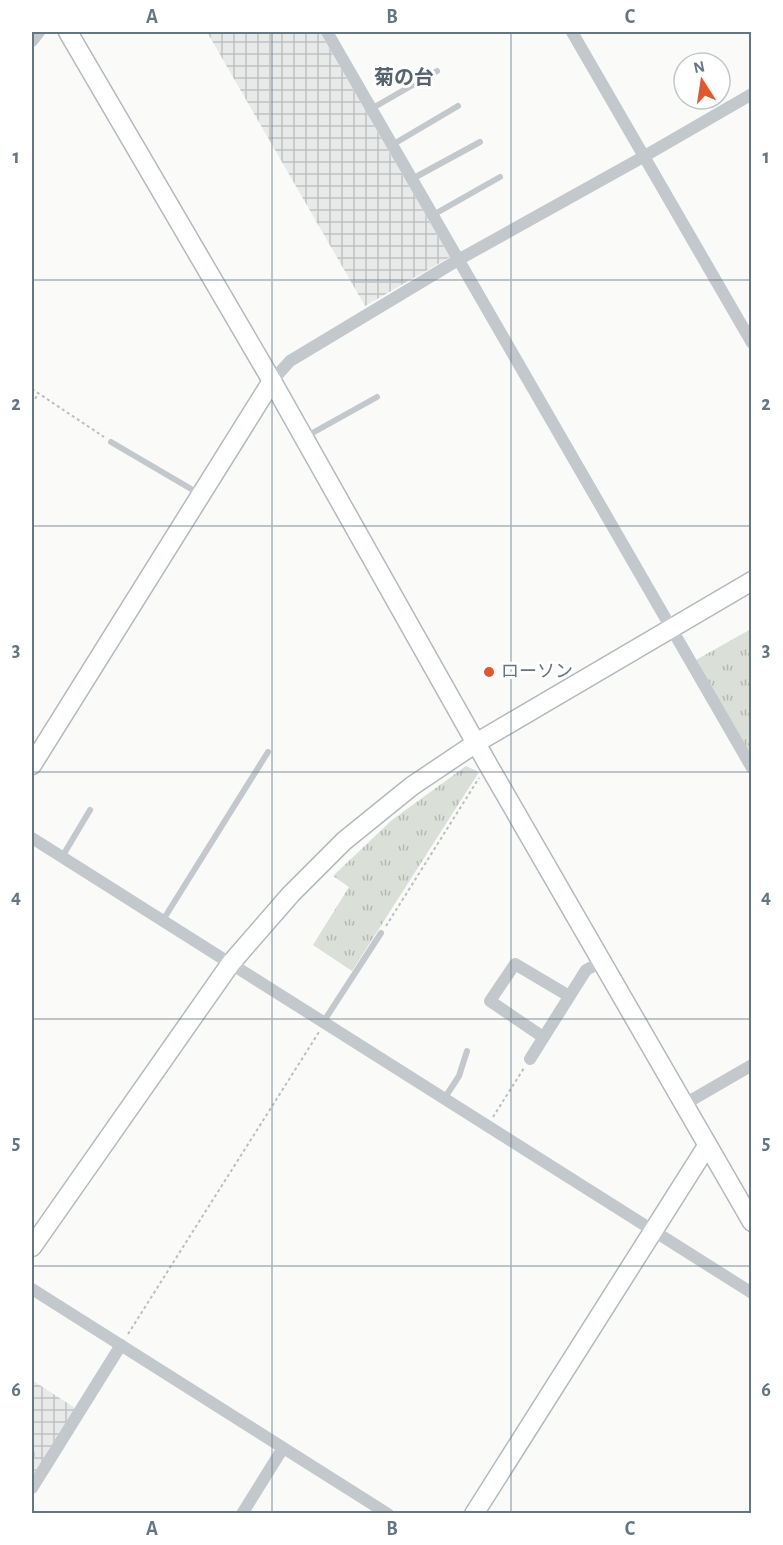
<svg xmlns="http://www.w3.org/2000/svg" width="783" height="1545" viewBox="0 0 783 1545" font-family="'Alegreya Sans','Noto Sans JP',sans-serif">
<defs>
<pattern id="industrial-grid" width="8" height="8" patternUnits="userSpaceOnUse" patternTransform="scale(1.5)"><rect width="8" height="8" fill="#e8e9e9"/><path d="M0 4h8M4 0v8" fill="none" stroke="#c0c1c2"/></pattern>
<pattern id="grass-tufts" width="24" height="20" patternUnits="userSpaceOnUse" patternTransform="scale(1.5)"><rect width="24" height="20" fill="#dadfd7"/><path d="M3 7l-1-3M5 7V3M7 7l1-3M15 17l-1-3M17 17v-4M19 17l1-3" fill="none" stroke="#b4b9b4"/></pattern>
</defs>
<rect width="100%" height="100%" fill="#fafaf8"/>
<g fill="url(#industrial-grid)">
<polygon points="207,32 320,32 450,257 365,306"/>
<polygon points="32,1380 75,1408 32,1477"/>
</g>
<g fill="url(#grass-tufts)">
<polygon points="751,629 751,759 694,661"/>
<polygon points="466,766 479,772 352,971 313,945 349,887 333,876 392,820"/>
</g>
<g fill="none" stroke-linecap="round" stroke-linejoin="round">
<g stroke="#b3babf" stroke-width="21">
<g id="secondary">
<polyline points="68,32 272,381 486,761 752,1222"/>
<polyline points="32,765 272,381"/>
<polyline points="32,1247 231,963 291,894 344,841 412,786 476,743 752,581"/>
<polyline points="474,1514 707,1146"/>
</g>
</g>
<g stroke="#bbbfc2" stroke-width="2" stroke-dasharray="3 3" stroke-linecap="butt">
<polyline points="32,389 104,437"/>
<polyline points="32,404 38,394"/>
<polyline points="386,926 479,778"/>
<polyline points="493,1117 524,1068"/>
<polyline points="128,1334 319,1032"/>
</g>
<g stroke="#c3c8cc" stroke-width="6">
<polyline points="371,109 437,71"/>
<polyline points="392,145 458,106"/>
<polyline points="412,179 480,142"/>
<polyline points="433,215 500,177"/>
<polyline points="307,436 377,397"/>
<polyline points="111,442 198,493"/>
<polyline points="62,857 90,810"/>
<polyline points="163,920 268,752"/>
<polyline points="324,1021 381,933"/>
<polyline points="444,1099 459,1076 467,1051"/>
<polyline points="32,1454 32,1455"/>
</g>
<g stroke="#c3c8cc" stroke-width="12">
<polyline points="327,32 752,768"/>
<polyline points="572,32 752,343"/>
<polyline points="32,41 39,32"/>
<polyline points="272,381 290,361 458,260 643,157 752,94"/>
<polyline points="32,838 752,1293"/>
<polyline points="543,1037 490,1001 515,964 569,996"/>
<polyline points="530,1059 586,970 601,962"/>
<polyline points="683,1105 752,1065"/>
<polyline points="32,1289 388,1514"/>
<polyline points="32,1488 121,1345"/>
<polyline points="242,1514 283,1448"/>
</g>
<use href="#secondary" stroke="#fff" stroke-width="18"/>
</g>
<path fill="none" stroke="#657683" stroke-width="1.5" stroke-opacity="0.55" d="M 272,32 L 272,1514M 511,32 L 511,1514M 32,280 L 752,280M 32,526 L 752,526M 32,772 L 752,772M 32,1019 L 752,1019M 32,1266 L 752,1266"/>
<circle fill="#e4572e" stroke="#fff" stroke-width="2" cx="489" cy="672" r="6"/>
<g text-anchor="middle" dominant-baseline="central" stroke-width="6" stroke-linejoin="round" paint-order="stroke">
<g font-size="18" fill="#657683" stroke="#fff" text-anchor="start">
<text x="501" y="672">ローソン</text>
</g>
<g font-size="20" font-weight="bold" fill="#57646e" stroke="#fff">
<text x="404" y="78">菊の台</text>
</g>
</g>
<rect width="783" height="1545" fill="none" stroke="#ffffff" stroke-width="66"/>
<g transform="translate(702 81) rotate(348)"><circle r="28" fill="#ffffff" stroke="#c1c8cd" stroke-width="1.5"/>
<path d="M0-4.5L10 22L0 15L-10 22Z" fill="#e4572e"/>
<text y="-9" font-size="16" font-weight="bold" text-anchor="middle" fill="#657683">N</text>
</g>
<rect x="33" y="33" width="717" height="1479" fill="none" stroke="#657683" stroke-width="2"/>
<g font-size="20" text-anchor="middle" font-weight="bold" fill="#657683">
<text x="152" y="23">A</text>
<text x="392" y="23">B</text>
<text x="630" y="23">C</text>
<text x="16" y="163">1</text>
<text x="766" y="163">1</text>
<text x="16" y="410">2</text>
<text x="766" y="410">2</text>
<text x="16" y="656">3</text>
<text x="766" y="656">3</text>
<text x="16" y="903">4</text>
<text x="766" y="903">4</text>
<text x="16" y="1149">5</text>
<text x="766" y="1149">5</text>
<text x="16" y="1396">6</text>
<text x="766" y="1396">6</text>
<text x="152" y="1535">A</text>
<text x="392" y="1535">B</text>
<text x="630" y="1535">C</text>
</g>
</svg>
